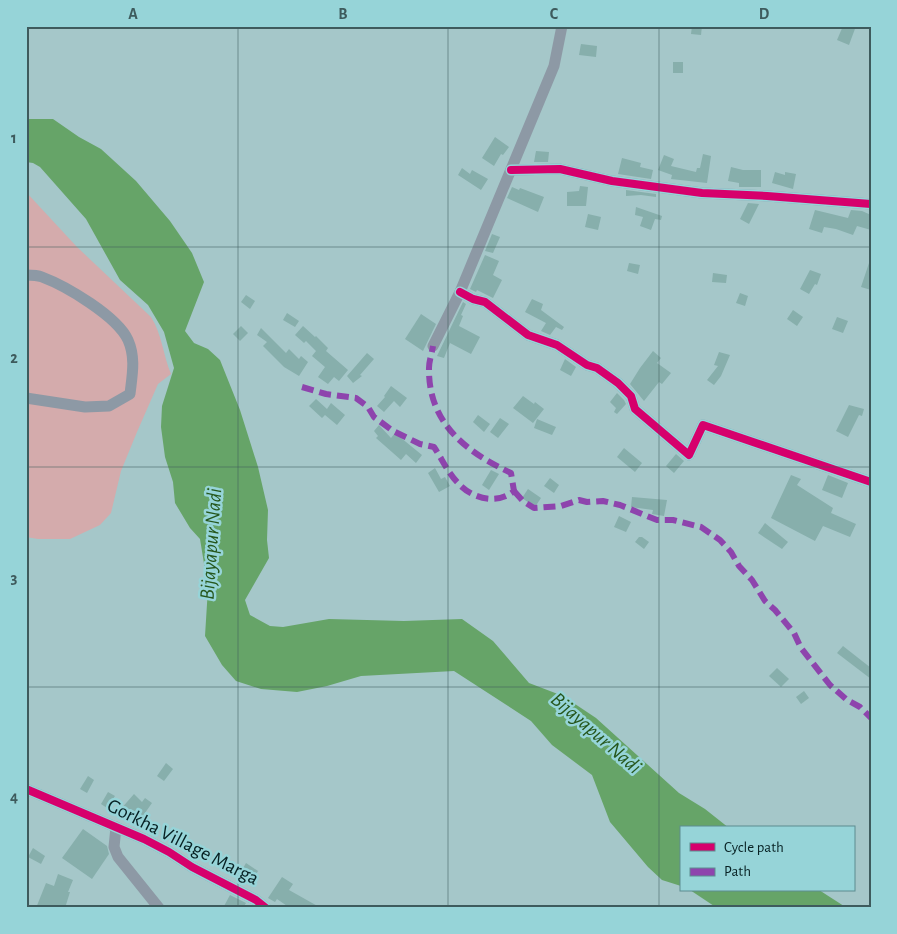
<svg xmlns="http://www.w3.org/2000/svg" width="897" height="934" viewBox="0 0 897 934" font-family="'Alegreya Sans',sans-serif">
<rect width="100%" height="100%" fill="#a5c7c9"/>
<path fill="#d4abac" d="M 26,192 L 77,247 L 151,317 C 162,334 163,355 171,374 L 158,384 L 137,432 L 121,471 L 111,513 L 100,525 L 70,539 L 38,539 L 26,537 Z"/>
<g fill="#66a468">
<polygon points="26,119 53,119 79,137 101,149 136,181 170,221 192,253 204,282 185,331 194,343 208,349 220,360 240,410 258,467 268,510 267,540 269,558 245,600 250,615 270,626 283,627 329,619 404,621 462,619 493,641 529,683 563,696 596,718 679,793 705,809 729,828 681,828 681,886 662,880 648,867 610,822 592,775 552,745 531,721 454,671 361,676 327,686 297,692 261,689 236,681 222,665 205,636 208,588 200,539 190,528 175,503 173,482 165,457 161,427 162,406 174,368 164,332 148,305 120,280 86,219 40,167 33,163 26,162"/>
<polygon points="690,890 819,890 847,908 717,908"/>
</g>
<g fill="#87afac">
<polygon points="692,26 702,26 701,35 691,34"/>
<polygon points="843,26 856,26 849,45 837,40"/>
<polygon points="581,44 597,46 596,57 579,55"/>
<rect x="673" y="62" width="10" height="11"/>
<polygon points="495,137 509,147 503,155 501,154 494,166 482,158"/>
<polygon points="536,151 549,152 548,162 534,162"/>
<polygon points="703,154 711,156 707,183 671,179 672,175 658,170 664,155 674,159 671,166 696,172 697,168 700,168"/>
<polygon points="622,158 641,163 640,167 653,170 651,179 618,174"/>
<polygon points="731,167 743,170 761,170 761,187 739,187 739,183 728,181"/>
<polygon points="462,168 470,174 472,170 488,179 481,190 458,175"/>
<polygon points="775,172 785,175 785,172 796,174 793,189 772,183"/>
<polygon points="580,186 588,187 586,206 567,206 567,192 579,191"/>
<polygon points="512,187 519,190 520,188 544,197 538,212 507,198"/>
<polygon points="626,190 656,194 656,197 641,195 626,196"/>
<polygon points="748,203 759,204 749,224 740,219"/>
<polygon points="636,207 662,216 661,220 655,219 651,230 640,226 643,217 635,215"/>
<polygon points="815,210 848,218 851,210 862,211 871,215 871,230 857,226 853,235 836,229 824,227 822,233 809,229"/>
<polygon points="588,214 601,217 598,230 585,227"/>
<polygon points="492,234 500,237 493,253 485,251"/>
<polygon points="485,255 499,261 493,275 502,280 493,298 477,290 476,292 470,289"/>
<polygon points="629,263 640,265 638,274 627,271"/>
<polygon points="869,263 871,263 871,290 861,287"/>
<polygon points="810,270 821,274 817,285 815,284 809,294 800,289"/>
<polygon points="713,273 727,275 726,283 712,282"/>
<polygon points="740,293 748,296 745,306 736,303"/>
<polygon points="246,295 255,301 250,309 241,302"/>
<polygon points="532,299 543,304 541,310 564,327 562,330 556,327 550,335 541,331 546,323 525,312"/>
<polygon points="463,302 466,304 461,315 463,316 459,326 480,337 471,354 450,343 444,358 437,356"/>
<polygon points="793,310 803,317 797,326 787,319"/>
<polygon points="287,313 299,321 295,327 283,320"/>
<polygon points="421,314 436,324 423,351 405,339"/>
<polygon points="837,317 848,321 843,333 832,329"/>
<polygon points="241,326 248,333 240,341 233,334"/>
<polygon points="303,326 315,337 316,336 328,348 326,351 348,370 339,381 334,377 328,384 318,377 325,367 312,356 316,351 306,341 304,343 295,335"/>
<polygon points="261,328 286,353 289,349 299,359 301,356 308,362 299,376 284,367 263,346 267,342 257,335"/>
<polygon points="653,351 661,358 657,363 671,373 662,384 659,382 644,401 630,384 640,368"/>
<polygon points="719,352 730,355 721,376 714,385 707,380 718,366 714,365"/>
<polygon points="367,353 374,359 360,375 362,376 353,383 347,376"/>
<polygon points="565,359 576,367 571,376 560,370"/>
<polygon points="391,386 407,398 400,407 394,401 384,412 377,406 385,397 384,396"/>
<polygon points="617,393 624,400 626,404 617,414 614,412 616,408 610,402"/>
<polygon points="523,396 534,404 535,402 544,409 533,423 513,408"/>
<polygon points="316,399 327,409 331,403 345,415 337,425 325,415 322,418 309,406"/>
<polygon points="849,405 864,409 862,416 859,415 848,437 836,431"/>
<polygon points="478,415 490,424 484,432 473,422"/>
<polygon points="500,418 509,424 498,438 490,432"/>
<polygon points="537,419 556,427 552,435 534,428"/>
<polygon points="379,425 391,438 395,433 422,455 416,463 406,454 401,460 376,438 378,436 374,431"/>
<polygon points="624,448 642,463 635,472 617,457"/>
<polygon points="676,454 684,461 674,473 666,466"/>
<polygon points="435,468 441,479 445,477 450,486 439,492 428,473"/>
<polygon points="491,470 499,474 489,490 482,485"/>
<polygon points="791,475 801,479 797,485 833,508 831,513 856,524 850,537 823,526 815,541 771,518"/>
<polygon points="828,475 848,483 842,498 822,490"/>
<polygon points="550,478 559,485 554,493 544,486"/>
<polygon points="528,489 541,498 535,507 522,498"/>
<polygon points="632,497 667,500 664,516 652,514 653,510 631,507"/>
<polygon points="619,516 631,522 626,532 614,527"/>
<polygon points="765,523 788,542 782,549 758,533"/>
<polygon points="639,537 642,537 649,542 644,549 635,542"/>
<polygon points="843,646 871,668 871,679 837,653"/>
<polygon points="777,668 789,679 781,687 769,676"/>
<polygon points="804,691 809,698 801,704 796,697"/>
<polygon points="166,763 173,769 164,781 157,776"/>
<polygon points="88,776 94,780 87,793 80,789"/>
<polygon points="108,792 115,796 107,808 101,804"/>
<polygon points="134,794 142,802 145,798 152,803 140,820 129,812 125,816 120,810"/>
<polygon points="83,829 107,846 109,854 92,879 62,858"/>
<polygon points="33,848 45,856 41,864 28,857"/>
<polygon points="246,863 258,871 250,885 238,877"/>
<polygon points="58,874 73,880 68,892 70,892 65,908 36,908 46,883 54,886"/>
<polygon points="282,877 293,884 289,890 321,908 290,908 277,899 275,902 268,898"/>
<polygon points="230,895 246,903 243,908 223,908"/>
</g>
<g fill="none" stroke-linecap="round" stroke-linejoin="round">
<g stroke="#8d99a5" stroke-width="11">
<polyline points="511,170 560,169 612,181 702,193 767,196 871,204"/>
<path d="M 26,275 C 31,275 37,275 42,277 C 66,286 117,316 128,340 C 136,358 132,376 130,394 L 109,406 L 85,407 L 26,398"/>
<polyline points="460,292 473,299 485,302 528,335 557,345 587,365 597,368 618,383 631,396 635,409 689,455 703,425 871,482"/>
<polyline points="433,346 460,292 554,66 562,26"/>
<polyline points="26,789 144,839 169,852 192,867 256,900 266,908"/>
<polyline points="116,827 114,847 118,857 159,908"/>
</g>
<g stroke="#8e44ad" stroke-width="6" stroke-dasharray="12 6" stroke-linecap="butt">
<path d="M 302,387 L 326,394 L 356,398 L 368,407 L 374,417 L 393,431 L 420,444 L 434,447 C 442,459 448,473 458,483 C 472,499 498,505 514,491 L 511,473 C 466,452 428,423 429,368 C 429,361 432,353 433,346"/>
<polyline points="514,491 523,501 534,508 561,506 579,500 587,502 603,501 620,505 657,520 673,520 701,527 720,540 731,552 739,566 752,580 765,601 775,610 794,633 801,648 830,685 847,700 860,707 871,718"/>
</g>
<g stroke="#96d4d8" stroke-width="11">
<g id="cycleway">
<polyline points="511,170 560,169 612,181 702,193 767,196 871,204"/>
<polyline points="460,292 473,299 485,302 528,335 557,345 587,365 597,368 618,383 631,396 635,409 689,455 703,425 871,482"/>
<polyline points="26,789 144,839 169,852 192,867 256,900 266,908"/>
</g>
</g>
<use href="#cycleway" stroke="#d6006c" stroke-width="8"/>
</g>
<path fill="none" stroke="#3e5b5d" stroke-width="1" stroke-opacity="0.55" d="M 238,26 L 238,908M 448,26 L 448,908M 659,26 L 659,908M 26,247 L 871,247M 26,467 L 871,467M 26,687 L 871,687"/>
<g text-anchor="middle" dominant-baseline="central" stroke-width="5" stroke-linejoin="round" paint-order="stroke">
<g font-size="20" fill="#072123" stroke="#96d4d8">
<text transform="translate(183 842) rotate(27)">Gorkha Village Marga</text>
</g>
<g font-size="21" font-style="italic" fill="#26571d" stroke="#96d4d8">
<text transform="translate(211 544) rotate(-86)">Bijayapur Nadi</text>
<text transform="translate(596 733) rotate(41)">Bijayapur Nadi</text>
</g>
</g>
<rect width="897" height="934" fill="none" stroke="#96d4d8" stroke-width="55"/>
<rect x="680" y="826" width="175" height="65" fill="#96d4d8" stroke="#5d8c90"/>
<rect x="690" y="843" width="25" height="8" fill="#d6006c" stroke="#5d8c90"/>
<text x="724" y="852" font-size="15" fill="#072123">Cycle path</text>
<rect x="690" y="868" width="25" height="8" fill="#8e44ad" stroke="#5d8c90"/>
<text x="724" y="876" font-size="15" fill="#072123">Path</text>
<rect x="28" y="28" width="842" height="878" fill="none" stroke="#3e5b5d" stroke-width="2"/>
<g font-size="16" text-anchor="middle" font-weight="bold" fill="#3e5b5d">
<text x="133" y="19">A</text>
<text x="343" y="19">B</text>
<text x="554" y="19">C</text>
<text x="764" y="19">D</text>
<text x="14" y="143">1</text>
<text x="14" y="363">2</text>
<text x="14" y="583">3</text>
<text x="14" y="802">4</text>
</g>
</svg>
